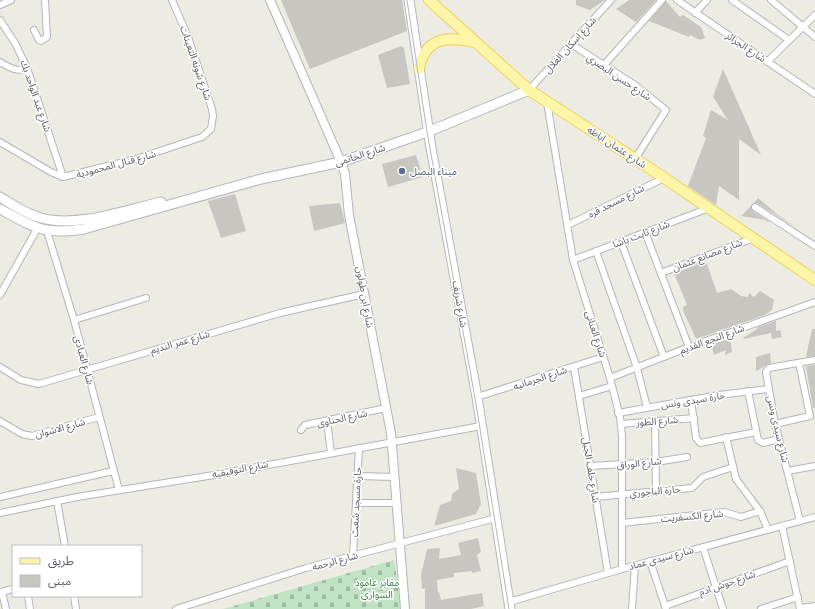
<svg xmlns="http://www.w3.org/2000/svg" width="815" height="609" viewBox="0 0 815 609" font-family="'Archivo Narrow','Noto Sans Arabic',sans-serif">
<defs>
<pattern id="cemetery-stones" width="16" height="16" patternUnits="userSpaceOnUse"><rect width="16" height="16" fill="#c0e4c3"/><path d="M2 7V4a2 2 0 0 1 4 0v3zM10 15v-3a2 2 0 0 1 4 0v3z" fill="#9fbca2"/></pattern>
</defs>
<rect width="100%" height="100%" fill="#edece3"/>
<polygon fill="url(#cemetery-stones)" points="394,560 402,609 223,609"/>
<g fill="#c8c6c0">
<polygon points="281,0 402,0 407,31 310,69"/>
<polygon points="576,0 605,0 590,10 576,5"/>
<polygon points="629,0 656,0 636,22 616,9"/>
<polygon points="666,1 680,17 683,15 701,27 705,38 700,40 690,35 689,37 649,21"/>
<polygon points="401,46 404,48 410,84 387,88 378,55"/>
<polygon points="723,69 761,155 739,139 739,200 719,186 716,205 688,186 706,138 703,136 711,110 728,120 713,97"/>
<polygon points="416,155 423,177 388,187 382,164"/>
<polygon points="235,194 246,231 221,238 208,201"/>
<polygon points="758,198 777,214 797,228 757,203 754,203"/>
<polygon points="340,203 345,223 314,231 309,206"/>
<polygon points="751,206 753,211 770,222 765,221 766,220 741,216"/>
<polygon points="706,261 717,293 731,289 741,296 748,297 749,293 754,297 760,291 774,300 772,310 765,315 696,339 684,313 683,307 687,305 674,273"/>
<polygon points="776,321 776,331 780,330 782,337 772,339 771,333 744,339 743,338 757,329 758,327"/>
<polygon points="812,329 815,329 815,356 806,357"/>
<polygon points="730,337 732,352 725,355 726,350 714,355 712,347 715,343 726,340 726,339"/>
<polygon points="770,353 771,363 756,371 756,357"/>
<polygon points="815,365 815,408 813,408 806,366"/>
<polygon points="456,468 476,473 481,504 476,514 434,526 440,505 451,501 452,494 459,489"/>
<polygon points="478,538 481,552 477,555 481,571 472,573 472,571 454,573 454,577 437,580 438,593 439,592 441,600 482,593 484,606 471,609 425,609 425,588 422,589 421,575 427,549 440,548 439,559 461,555 458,543"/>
</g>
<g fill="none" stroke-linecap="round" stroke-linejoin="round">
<g stroke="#b4b5ba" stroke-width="8">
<g id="minor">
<polyline points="677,0 815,94"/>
<polyline points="732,0 789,40"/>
<polyline points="771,0 815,37"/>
<polyline points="0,5 11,0"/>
<polyline points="695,13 707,0"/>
<polyline points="0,20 15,43 27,68 63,177"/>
<polyline points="34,30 39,40 41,41 47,37 45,0"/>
<polyline points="571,44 635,85 666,110 635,159"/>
<path d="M 0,62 C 9,67 17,73 27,68"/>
<polyline points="767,62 815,15"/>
<polyline points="603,66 662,0"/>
<polyline points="529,90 611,0"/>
<polyline points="547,102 573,260 610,378 620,417 622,436 622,569"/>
<polyline points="0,142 51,172 63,177 136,159 202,137 211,129 213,116 212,109 188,37 172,0"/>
<polyline points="755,207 815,246"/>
<polyline points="568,225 664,178"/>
<polyline points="47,231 74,320 119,490"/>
<polyline points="645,232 689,347"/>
<polyline points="621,242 664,357"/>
<polyline points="596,251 637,368 647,407"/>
<polyline points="573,260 709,208"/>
<polyline points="661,273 754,238"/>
<polyline points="0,295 37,229"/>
<polyline points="74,320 146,298"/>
<polyline points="0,367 21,380 39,384 280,313 364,294"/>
<polyline points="574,367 608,573"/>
<polyline points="610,378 689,347 815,302"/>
<polyline points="748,391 758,440 763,443 779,439"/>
<polyline points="579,396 612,386"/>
<polyline points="477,397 603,357"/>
<polyline points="691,400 696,438 700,443 756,432"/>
<polyline points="618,413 719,395 768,389"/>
<polyline points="0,421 22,434 32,436 99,417"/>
<polyline points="327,421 331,453"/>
<polyline points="655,421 656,492"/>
<polyline points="621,424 694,418"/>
<polyline points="775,424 810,416 799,363"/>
<polyline points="301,430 305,425 386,408"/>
<polyline points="726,437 736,479 760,511 768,530"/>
<polyline points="591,466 656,462 687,457"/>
<polyline points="788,471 815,466"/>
<polyline points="358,476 395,477"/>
<polyline points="0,497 113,471"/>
<polyline points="595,497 692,488 703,477 733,467"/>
<polyline points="57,501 65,546"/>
<polyline points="356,503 397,503"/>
<polyline points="0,513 77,497 214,475 481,426"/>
<polyline points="800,521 775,424 766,372 769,368 815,360"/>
<polyline points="622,523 724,512 741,517 760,511"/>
<polyline points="782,526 800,609"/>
<polyline points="703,547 723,609"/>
<polyline points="353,556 359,448"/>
<polyline points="650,561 666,609"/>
<polyline points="0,592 13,589"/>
<polyline points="2,592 6,609"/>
<polyline points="28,596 30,609"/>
<polyline points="74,596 76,609"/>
<polyline points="509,602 622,569 815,517"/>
<polyline points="665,606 790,561"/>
<polyline points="800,608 815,606"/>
<polyline points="176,609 306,568 496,518"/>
<polyline points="632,609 635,565"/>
<polyline points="761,609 798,597"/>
</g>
</g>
<g stroke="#b4b5ba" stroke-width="10">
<polyline id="tertiary" points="270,0 341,162 345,174 349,215 391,433 405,609"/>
</g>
<g stroke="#b5b7bd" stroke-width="11">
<g id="secondary">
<polyline points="409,0 431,148 477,397 510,609"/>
<path d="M 0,197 C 13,205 26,214 41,218 C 77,228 126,210 161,202"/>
<path d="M 0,209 C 35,228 43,235 84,229 L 261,179 L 341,162 L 430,131 L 529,90"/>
</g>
</g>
<g stroke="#edd15c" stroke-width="12">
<g id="primary">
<polyline points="429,0 529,90 660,175 815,280"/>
<path d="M 419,68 C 426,37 447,36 474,42"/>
</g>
</g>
<use href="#minor" stroke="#fff" stroke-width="6"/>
<use href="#tertiary" stroke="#fff" stroke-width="8"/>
<use href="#secondary" stroke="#fff" stroke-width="9"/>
<use href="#primary" stroke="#fdf6a9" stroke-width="10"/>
<polyline stroke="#b4b5b5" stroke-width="1" points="407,0 427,132 475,398 509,609"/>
</g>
<circle fill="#5c6f8a" stroke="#fff" stroke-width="1.5" cx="402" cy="171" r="4"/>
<g text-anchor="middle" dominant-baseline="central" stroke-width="3" stroke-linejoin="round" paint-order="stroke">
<g font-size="10" fill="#5b5e63" stroke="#fff">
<text transform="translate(570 45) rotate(-48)">شارع إسكان الغلال</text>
<text transform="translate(746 47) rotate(34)">شارع الجزائر</text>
<text transform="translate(196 63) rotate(71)">شارع شونه التعينات</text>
<text transform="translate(619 77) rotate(34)">شارع حسن البصري</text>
<text transform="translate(36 96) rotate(71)">شارع عبد الواحد بك</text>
<text transform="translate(617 147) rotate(33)">شارع عثمان اباظه</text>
<text transform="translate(360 155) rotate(-18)">شارع الخاتمى</text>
<text transform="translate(116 164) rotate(-15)">شارع قنال المحمودية</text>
<text transform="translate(616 201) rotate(-27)">شارع مسجد قره</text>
<text transform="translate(641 234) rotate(-21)">شارع ثابت باشا</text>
<text transform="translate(707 255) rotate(-21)">شارع مصانع عثمان</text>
<text transform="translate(365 297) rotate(80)">شارع ابن طولون</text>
<text transform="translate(460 304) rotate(80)">شارع شريف</text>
<text transform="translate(596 334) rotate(72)">شارع العنانى</text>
<text transform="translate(712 339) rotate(-20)">شارع النجع القديم</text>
<text transform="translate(180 342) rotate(-16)">شارع عمر النديم</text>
<text transform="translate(84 360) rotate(75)">شارع العبادى</text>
<text transform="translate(540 378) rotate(-18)">شارع الجرمانيه</text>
<text transform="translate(693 400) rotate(-9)">حارة سيدى ونس</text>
<text transform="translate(342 418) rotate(-12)">شارع الحناوى</text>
<text transform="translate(657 421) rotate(-4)">شارع الطور</text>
<text transform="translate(60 428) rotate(-15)">شارع الاشوان</text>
<text transform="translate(778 429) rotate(77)">شارع سيدى ونس</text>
<text transform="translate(639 463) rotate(-6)">شارع الوراق</text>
<text transform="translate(240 469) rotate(-11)">شارع التوفيقيه</text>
<text transform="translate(591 470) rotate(81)">شارع خلف الجبل</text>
<text transform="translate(655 491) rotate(-5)">حارة الباجوري</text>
<text transform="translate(356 502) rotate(-87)">حارة مسجد شعث</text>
<text transform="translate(692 516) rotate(-5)">شارع الكسفريت</text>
<text transform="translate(661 558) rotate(-15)">شارع سيدى عماد</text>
<text transform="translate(335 561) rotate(-15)">شارع الرحمه</text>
<text transform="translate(727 583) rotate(-19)">شارع حوش ادم</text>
</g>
<g font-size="10" fill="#4e5e75" stroke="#fff" text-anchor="start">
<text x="410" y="171">ميناء البصل</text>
</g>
<g font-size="10" fill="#388642" stroke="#fff">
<text x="377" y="582">مقابر عامود<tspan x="377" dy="12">السوارى</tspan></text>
</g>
</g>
<rect x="12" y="545" width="130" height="52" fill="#ffffff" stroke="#bdbfc1"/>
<rect x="20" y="558" width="20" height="6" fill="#fdf6a9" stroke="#bdbfc1"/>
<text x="48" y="565" font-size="12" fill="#5b5e63">طريق</text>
<rect x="20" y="575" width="20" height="12" fill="#c8c6c0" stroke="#bdbfc1"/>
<text x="48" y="585" font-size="12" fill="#5b5e63">مبنى</text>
</svg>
